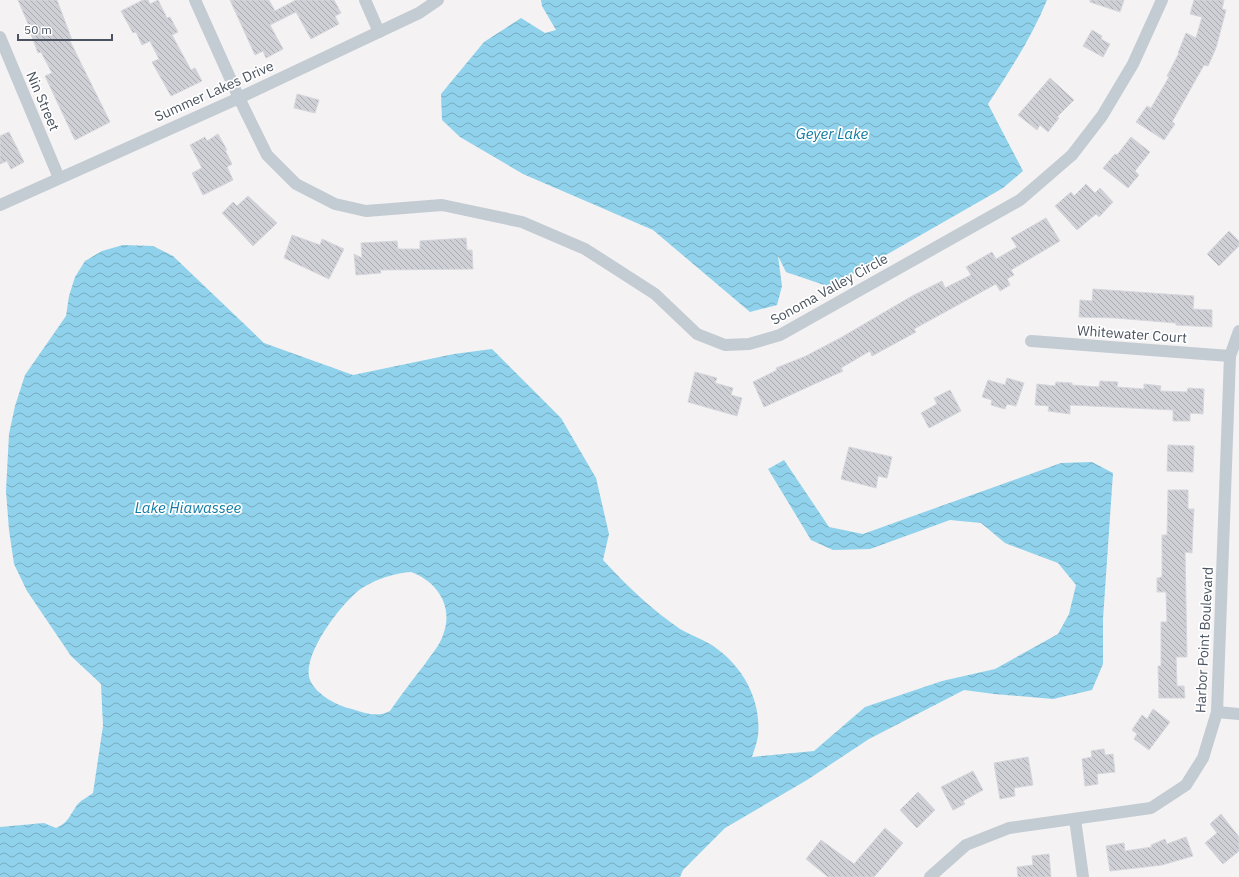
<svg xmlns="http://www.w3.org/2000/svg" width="1239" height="877" viewBox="0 0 1239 877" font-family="'IBM Plex Sans',sans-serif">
<defs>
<pattern id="water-waves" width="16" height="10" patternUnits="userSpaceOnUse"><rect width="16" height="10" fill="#90d2eb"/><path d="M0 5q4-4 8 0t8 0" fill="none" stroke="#78adc2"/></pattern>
<pattern id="building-back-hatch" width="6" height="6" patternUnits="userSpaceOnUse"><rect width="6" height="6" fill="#cfd0d6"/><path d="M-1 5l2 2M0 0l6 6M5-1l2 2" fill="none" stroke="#aaabb1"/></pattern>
</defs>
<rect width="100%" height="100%" fill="#f4f2f2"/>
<g fill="url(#water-waves)" fill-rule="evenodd">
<path d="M 541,0 L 1047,0 C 1032,37 1010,70 988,104 L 1023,171 L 1003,188 L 830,287 L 786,272 L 778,256 L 782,286 L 777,305 L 750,312 L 653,230 L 523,174 L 460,137 L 442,120 L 441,94 L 484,42 L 521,18 L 545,33 L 556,30 L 542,6 Z"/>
<path d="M 123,245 L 153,246 L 173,256 L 264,343 L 353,375 L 454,354 L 492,349 L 561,418 L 596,478 L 609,534 L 603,560 C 627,586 651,609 680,629 C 690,635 700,638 710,644 C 741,663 762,699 758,736 C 757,743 754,750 752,757 L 814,751 L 865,707 L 942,681 L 995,669 L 1058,634 L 1069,614 L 1076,585 L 1058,563 L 1005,543 L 981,523 L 950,520 L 870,549 L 833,550 L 811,540 L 768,469 L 784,460 L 829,527 L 863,534 L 1061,463 L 1092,462 L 1113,473 L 1103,619 L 1103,664 L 1092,690 L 1053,699 L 994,694 L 964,690 L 869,739 L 807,780 L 725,828 L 683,870 L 680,877 L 0,877 L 0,827 L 44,823 L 56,828 C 68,823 70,815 77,805 C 81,800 88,797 93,793 L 103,726 L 101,684 L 71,656 L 27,591 L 14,564 L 9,530 L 6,491 L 9,434 L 15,406 L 25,375 L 66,316 L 69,296 L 75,277 L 85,261 L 102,251 ZM 411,572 C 438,582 454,607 443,635 C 440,645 431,655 425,664 C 413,679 401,695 390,711 C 377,718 365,713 352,709 C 337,706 313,693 309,677 C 304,652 342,602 362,588 C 377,579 394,573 411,572 Z"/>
</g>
<g fill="url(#building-back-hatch)" stroke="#d6d7dd">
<polygon points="18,0 57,0 72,40 70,41 110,122 75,140 45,76 52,73 41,52 38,53 31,34 32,33"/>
<polygon points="143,0 148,0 150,4 158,0 167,18 170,17 178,32 172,35 191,70 195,68 202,81 171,96 152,62 159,59 150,41 142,45 136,32 133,33 121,11"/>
<polygon points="230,0 269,0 275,11 296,0 334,0 341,13 335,16 339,24 311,39 296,12 270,25 283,49 266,58 263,51 255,55"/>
<polygon points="1090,0 1124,0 1120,12 1090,2"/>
<polygon points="1194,0 1224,0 1222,9 1226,10 1216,48 1208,66 1204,65 1172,122 1175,124 1164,140 1136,122 1147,106 1151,108 1169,77 1167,76 1179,53 1178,53 1186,33 1196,38 1202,17 1190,14"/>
<polygon points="1092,30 1102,36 1101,39 1110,44 1103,57 1083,46"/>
<polygon points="1050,78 1074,100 1057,117 1059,118 1048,132 1040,125 1037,130 1018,115"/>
<polygon points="297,94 319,100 315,113 294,108"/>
<polygon points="9,132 24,162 11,169 7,161 0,164 0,136"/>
<polygon points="218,134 227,150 225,150 232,164 227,167 233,180 203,195 192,173 202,168 190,145 205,137 207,141"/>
<polygon points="1131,137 1150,152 1135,171 1139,175 1128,188 1103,168 1115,154 1117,155"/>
<polygon points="1086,184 1095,193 1100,188 1113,202 1099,217 1096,214 1077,230 1055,206 1071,192 1074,196"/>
<polygon points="248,196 277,223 253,246 222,213 233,202 237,206"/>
<polygon points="1046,218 1060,241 1011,270 1014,275 1007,279 1010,285 1000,291 996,284 914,329 916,332 872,356 870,351 841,368 843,371 764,407 753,382 777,370 776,368 806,356 842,337 912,296 942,281 945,288 971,275 966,267 992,252 996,259 1017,247 1011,238"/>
<polygon points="1229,231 1239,241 1239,246 1219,266 1207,254"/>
<polygon points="292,235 320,245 322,239 344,249 329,279 284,258"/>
<polygon points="466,238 467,250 472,250 473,269 380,270 381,273 356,275 354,254 362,258 361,243 397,241 398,249 420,249 420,241"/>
<polygon points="1093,289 1194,296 1193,309 1212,310 1212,327 1176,325 1176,323 1115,318 1079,317 1080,300 1092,301"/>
<polygon points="695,372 717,378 715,383 733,388 731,395 742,398 737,416 688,402"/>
<polygon points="1007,378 1024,383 1016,406 1007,404 1005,409 991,405 992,400 982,397 988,380 1005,385"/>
<polygon points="1100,381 1118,382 1117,387 1144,389 1144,384 1161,386 1160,391 1187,392 1188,388 1204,389 1203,414 1190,413 1190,421 1173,421 1173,410 1070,405 1070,414 1048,411 1049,406 1035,405 1037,384 1055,386 1056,382 1072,383 1072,385 1099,387"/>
<polygon points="950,390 961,411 929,428 921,413 937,404 934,398"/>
<polygon points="1168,445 1194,446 1193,472 1167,471"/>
<polygon points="849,447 892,457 887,478 878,476 876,488 841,479"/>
<polygon points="1168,490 1188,490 1188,509 1194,509 1193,527 1192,553 1185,552 1187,657 1176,657 1177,686 1184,686 1185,698 1159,698 1158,666 1161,666 1161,622 1167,622 1166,592 1157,592 1157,578 1162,577 1162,535 1167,535"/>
<polygon points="1153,709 1170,722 1149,750 1134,739 1137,734 1132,730 1142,715 1147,719"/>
<polygon points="1104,749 1105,755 1113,754 1115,772 1097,774 1098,784 1085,786 1082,759 1092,757 1091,751"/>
<polygon points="1028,757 1033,785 1014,788 1015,796 1000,799 994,763"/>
<polygon points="973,771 983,790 963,801 965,804 953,810 941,787"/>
<polygon points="918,792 935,810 917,828 900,810"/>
<polygon points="1221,814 1239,837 1239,851 1223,864 1205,843 1217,833 1210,824"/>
<polygon points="885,828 903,843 874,877 828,877 806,859 821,840 854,864"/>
<polygon points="1186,837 1193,856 1162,865 1110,871 1106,846 1124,843 1125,851 1152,847 1151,845 1165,839 1167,844"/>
<polygon points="1049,854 1051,877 1018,877 1017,867 1033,865 1032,856"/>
</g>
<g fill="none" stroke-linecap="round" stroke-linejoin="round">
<g stroke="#c3cbd3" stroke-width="12">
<polyline points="195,0 239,98 267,155 296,184 335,204 366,211 442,205 522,222 585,249 655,294 697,334 725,345 749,344 780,335 1020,200 1072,155 1102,116 1133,64 1162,0"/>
<polyline points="365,0 379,32"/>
<polyline points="0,37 59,178"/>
<polyline points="0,205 239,98 419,13 438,0"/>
<polyline points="1031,341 1230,356"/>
<polyline points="1217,712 1239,714"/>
<polyline points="1075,819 1083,877"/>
<polyline points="930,877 966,845 1009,828 1151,808 1186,785 1203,758 1217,712 1230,356 1239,331"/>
</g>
</g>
<g text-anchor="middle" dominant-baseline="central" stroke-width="3.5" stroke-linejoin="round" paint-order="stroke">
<g font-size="14" fill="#4a535f" stroke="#fff">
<text transform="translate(214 91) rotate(-24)">Summer Lakes Drive</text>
<text transform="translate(43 101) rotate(67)">Nin Street</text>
<text transform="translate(829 289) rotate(-29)">Sonoma Valley Circle</text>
<text transform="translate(1132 334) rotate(4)">Whitewater Court</text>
<text transform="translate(1204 640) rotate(-87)">Harbor Point Boulevard</text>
</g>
<g font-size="15" font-style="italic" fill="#0f7ba4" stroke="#fff">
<text x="832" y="133">Geyer Lake</text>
<text x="188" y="507">Lake Hiawassee</text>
</g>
</g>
<path d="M18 34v6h94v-6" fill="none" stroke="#4a535f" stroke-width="2"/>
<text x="24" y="34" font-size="12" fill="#4a535f" stroke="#ffffff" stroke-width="3" paint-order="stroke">50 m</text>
</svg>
